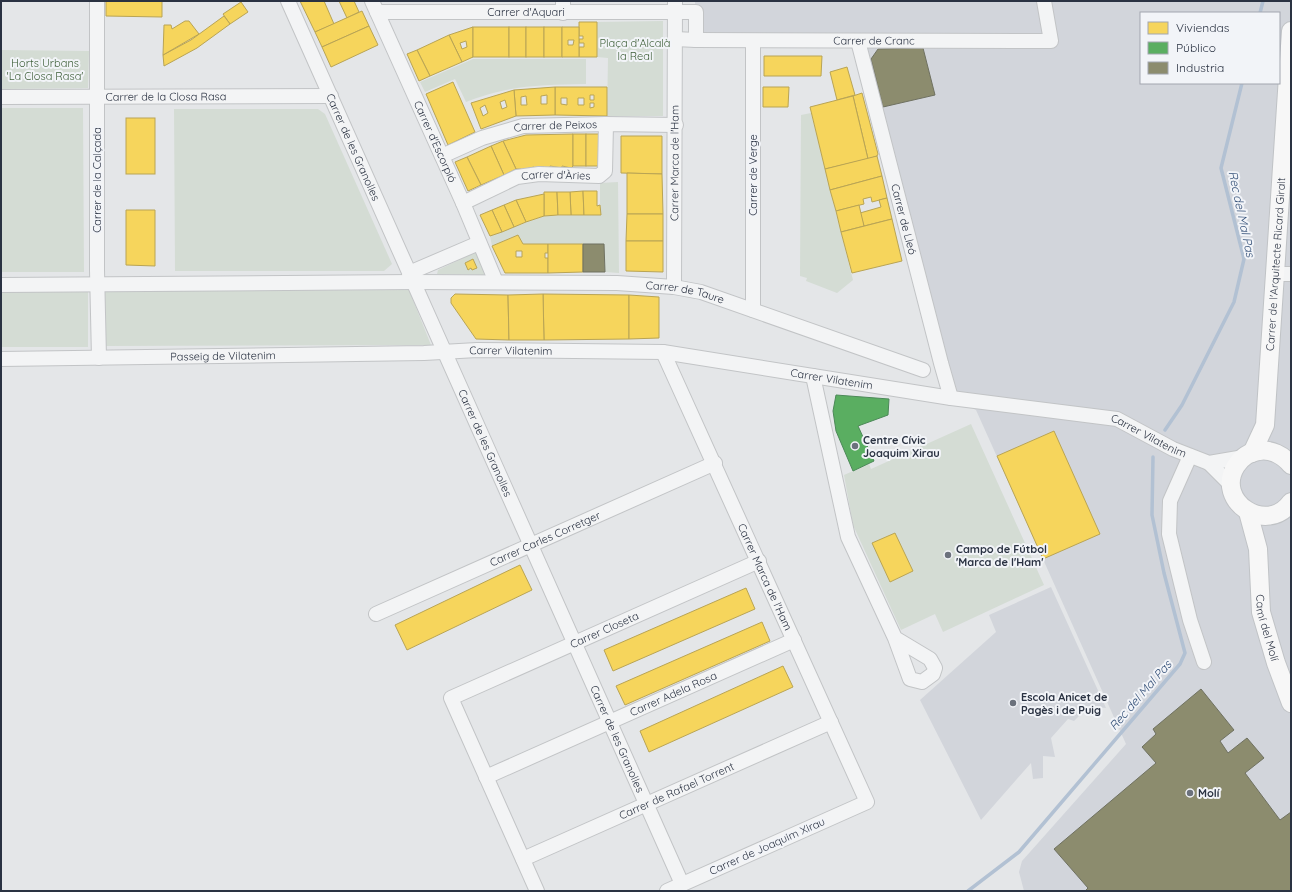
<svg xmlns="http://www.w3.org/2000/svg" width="1292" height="892" viewBox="0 0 1292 892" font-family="Quicksand,sans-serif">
<rect width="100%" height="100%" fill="#e4e6e8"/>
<g fill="#d2d5db" fill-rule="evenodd">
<path d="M 695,1 L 1291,1 L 1291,891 L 1024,891 L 1019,872 L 1022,861 L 1126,744 L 976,410 L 951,398 L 858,42 L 696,40 ZM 1141,13 L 1279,13 L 1279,83 L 1141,83 Z"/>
<polygon points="1051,587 1106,708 1089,706 1074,721 1068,719 1051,738 1055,757 1043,756 1043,778 1033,779 1031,763 981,820 920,700 996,632 989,615"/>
</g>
<g fill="#d4dcd4">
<polygon points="663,21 663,116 607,116 608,58 597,57 597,22"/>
<polygon points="1,50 89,51 88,88 1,89"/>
<path d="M 473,59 L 586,59 L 586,84 C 540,85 509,85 466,102 L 455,79 L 425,92 L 420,82 Z"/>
<polygon points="1,108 83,108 84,272 1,272"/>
<polygon points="174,109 318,109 325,114 392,264 384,271 175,271"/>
<polygon points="811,113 853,280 837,293 806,281 807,278 800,276 801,115"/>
<polygon points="618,182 619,273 605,272 604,244 523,244 518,235 492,246 490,236 544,216 600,215 600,183"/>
<polygon points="476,252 485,275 437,274 438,270"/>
<polygon points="409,290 431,345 104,346 103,291"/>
<rect x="1" y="292" width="87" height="55"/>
<polygon points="971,424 1044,585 943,632 935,614 901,630 853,525 844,475 869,464 871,469"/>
</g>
<g fill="#f6d55c" stroke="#b9a454" fill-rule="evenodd">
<polygon points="106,1 162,1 162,17 106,16"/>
<polygon points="300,1 324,1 334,24 315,32"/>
<polygon points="339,1 354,1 359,12 347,18"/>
<polygon points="241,2 248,12 230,24 223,14"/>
<polygon points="362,11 369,26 322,47 315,32"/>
<polygon points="224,16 230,24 197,48 164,66 163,55 191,40"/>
<polygon points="185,21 189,21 199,34 163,55 164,25 171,25 172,29"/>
<polygon points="579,22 597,22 597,57 579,57 579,47 584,47 584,43 579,43 579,39 583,39 583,36 579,36"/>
<polygon points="369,26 378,45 331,67 322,47"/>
<path d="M 473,27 L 473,57 L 462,62 L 449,35 ZM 466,41 L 467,47 L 462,49 L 460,43 Z"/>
<rect x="473" y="27" width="36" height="30"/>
<rect x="509" y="27" width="17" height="30"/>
<rect x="526" y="27" width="18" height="30"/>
<rect x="544" y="27" width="18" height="30"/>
<path d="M 562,27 L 579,27 L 579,57 L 562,57 ZM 568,40 L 574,40 L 573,45 L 568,45 Z"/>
<polygon points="449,35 462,62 430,76 417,50"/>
<polygon points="417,50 430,76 419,81 407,54"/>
<polygon points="764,56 822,56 821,76 764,76"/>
<polygon points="847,67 855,95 837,100 830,72"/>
<polygon points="453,82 475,132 448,145 426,94"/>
<path d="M 555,87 L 607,87 L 607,116 L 555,115 ZM 590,95 L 594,95 L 594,100 L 590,100 ZM 561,98 L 567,98 L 567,105 L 561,104 ZM 578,98 L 584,98 L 584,105 L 578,105 ZM 590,103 L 594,103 L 594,107 L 590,108 Z"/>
<path d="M 555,87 L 555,115 L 516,116 L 514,90 ZM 547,95 L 547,104 L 541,104 L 541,96 ZM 526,96 L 527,105 L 521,105 L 521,97 Z"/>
<polygon points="763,87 789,87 788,107 763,107"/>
<path d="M 514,90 L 516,116 L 481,129 L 471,103 ZM 505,100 L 507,107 L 502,109 L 500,102 ZM 485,105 L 488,113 L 483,116 L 480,108 Z"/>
<polygon points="862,93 878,154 877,156 868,159 853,96"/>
<polygon points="853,96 868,159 825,169 810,107"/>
<rect x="126" y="118" width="29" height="56"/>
<polygon points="573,134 573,166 571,168 562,166 562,168 550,166 550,168 544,168 544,167 540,167 540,168 535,168 534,167 521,170 521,169 516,169 503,141 526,135"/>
<rect x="573" y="134" width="13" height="32"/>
<rect x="586" y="134" width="14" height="32"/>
<polygon points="621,136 662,136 662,174 621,173"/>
<polygon points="503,141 516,169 504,175 491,146"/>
<polygon points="491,146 504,175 481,185 467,157"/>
<polygon points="877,156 882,176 830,190 825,169"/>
<polygon points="467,157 481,185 468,191 455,162"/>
<polygon points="627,173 662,174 663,214 627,214"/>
<polygon points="882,176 887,198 872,202 871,197 863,199 864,204 836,211 830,190"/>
<polygon points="583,191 584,215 571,215 570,192"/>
<polygon points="583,191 597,191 597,206 600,205 601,215 584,215"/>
<polygon points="544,192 557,192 558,215 544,216"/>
<polygon points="557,192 570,192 571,215 558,215"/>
<polygon points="544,194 544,216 526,222 516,200"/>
<polygon points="887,198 892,219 864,226 860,213 881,207 879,200"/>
<polygon points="516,200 526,222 514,227 504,205"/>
<polygon points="504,205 514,227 502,232 492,210"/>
<polygon points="859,205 864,226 841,232 836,211"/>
<polygon points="126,210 155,210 155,266 126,265"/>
<polygon points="492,210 502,232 490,236 480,215"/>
<polygon points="627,214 663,214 663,241 626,241"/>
<polygon points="892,219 902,261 852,273 841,232"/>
<path d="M 518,235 L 523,244 L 548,244 L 548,253 L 545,253 L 545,258 L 548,258 L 548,273 L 505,273 L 492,246 ZM 516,251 L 522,251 L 522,257 L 516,257 Z"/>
<polygon points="626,241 663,241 663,272 626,271"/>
<polygon points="548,244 583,244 583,272 548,273"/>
<polygon points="473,259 477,268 472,270 471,268 468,270 465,263"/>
<polygon points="455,294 508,295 509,340 476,339 451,303 451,298"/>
<polygon points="543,294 629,295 629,339 544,340"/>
<polygon points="543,294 544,340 509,340 508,295"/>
<polygon points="629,295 659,297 659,338 629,339"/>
<polygon points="1054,431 1100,534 1043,559 997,456"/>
<polygon points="895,533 913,571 890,582 872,543"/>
<polygon points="520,565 532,590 407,650 395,625"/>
<polygon points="746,588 755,609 613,671 604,650"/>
<polygon points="762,622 770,641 625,705 616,686"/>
<polygon points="783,666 793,687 649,752 640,731"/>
</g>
<polygon fill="#5aae61" stroke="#4c8958" points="836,395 889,399 888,415 858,426 874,461 853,471 836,431 833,411"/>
<g fill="#8c8c6e" stroke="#6f7161">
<polygon points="923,48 935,95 883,107 871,59 878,49"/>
<polygon points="583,244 604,244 605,272 583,272"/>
<polygon points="1201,689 1234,730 1220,741 1228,753 1247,738 1264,758 1245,773 1280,820 1291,812 1291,891 1085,891 1088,888 1054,849 1156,763 1142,747 1156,734 1153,729"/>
</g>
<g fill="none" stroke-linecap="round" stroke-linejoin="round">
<g stroke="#b2c1d3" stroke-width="3.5">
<polyline points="1260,13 1263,1"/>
<polyline points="1165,430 1182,405 1234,302 1244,259 1221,168 1242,83"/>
<polyline points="968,891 1019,852 1180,664 1185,653 1164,573 1152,515 1153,457"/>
</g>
<g stroke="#c2c4c6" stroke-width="16">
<g id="minor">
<polyline points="97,1 97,270 99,358"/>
<path id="s1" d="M 288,1 L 682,884"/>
<path id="s2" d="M 372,1 L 463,203 L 496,282"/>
<polyline points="563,1 563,13"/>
<path id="s3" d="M 377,12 L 696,12 L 696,40 L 675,39"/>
<path id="s4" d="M 696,40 L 1051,41 L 1044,1"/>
<path id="s5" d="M 858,41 L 941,363 L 951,398"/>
<path id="s6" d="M 1,97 L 331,96"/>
<path id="s7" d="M 442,156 L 482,138 L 523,126 L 606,124 L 676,125"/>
<path id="s8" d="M 463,203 L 517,177 L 539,174 L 599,176 L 605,171 L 606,124"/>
<polyline points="409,273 479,243"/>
<polyline points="1275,274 1291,274"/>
<path id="s9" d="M 1,285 L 413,282 L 617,283 L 674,287 L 701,292 L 923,370"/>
<path id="s10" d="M 674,287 L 675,1"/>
<polyline points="753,310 753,41"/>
<path id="s11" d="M 663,352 L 867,802 L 667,891"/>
<path id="s12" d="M 1,359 L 424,353 L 477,350 L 663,352 L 951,398 L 1117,419 L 1173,449 L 1209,463 L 1244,457"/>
<polyline points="813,376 848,537 895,638 910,679 922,682 933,674 935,668 930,659 895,638"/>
<polyline points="1190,456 1170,501 1169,534 1190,620 1204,662"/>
<polyline points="1209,463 1231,485"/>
<path id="s13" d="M 376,614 L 715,463"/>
<path id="s14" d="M 486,777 L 794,640"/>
<path id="s15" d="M 523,859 L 831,722"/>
<path id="s16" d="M 537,891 L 451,698 L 759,561"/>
</g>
</g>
<g stroke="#c0c3c6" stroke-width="20">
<g id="major">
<path id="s17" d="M 1252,453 L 1265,425 L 1291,31"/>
<path d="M 1291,465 C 1283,455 1271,449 1259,451 C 1249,452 1241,458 1236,466 C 1214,501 1267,536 1291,502"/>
<path id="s18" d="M 1248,512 L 1258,549 L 1261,612 L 1276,663 L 1291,703"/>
</g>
</g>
<use href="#minor" stroke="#f3f4f5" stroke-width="14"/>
<use href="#major" stroke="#f7f7f7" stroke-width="18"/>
</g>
<g fill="#6b717c" stroke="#f2f4f8" stroke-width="1.5">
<circle cx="855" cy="446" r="4"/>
<circle cx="948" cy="555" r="4"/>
<circle cx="1013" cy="703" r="4"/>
<circle cx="1190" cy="793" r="4"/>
</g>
<g text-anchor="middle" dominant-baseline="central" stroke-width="4" stroke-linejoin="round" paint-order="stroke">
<g font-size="11" fill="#2a3242" stroke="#f2f4f8">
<text stroke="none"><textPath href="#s3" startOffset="149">Carrer d'Aquari</textPath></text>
<text stroke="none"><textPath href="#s4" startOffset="178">Carrer de Cranc</textPath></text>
<text stroke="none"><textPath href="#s6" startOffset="165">Carrer de la Closa Rasa</textPath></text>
<text stroke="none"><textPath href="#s7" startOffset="119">Carrer de Peixos</textPath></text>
<text stroke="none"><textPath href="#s2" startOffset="154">Carrer d'Escorpió</textPath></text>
<text stroke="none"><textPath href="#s1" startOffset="160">Carrer de les Granolles</textPath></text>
<text stroke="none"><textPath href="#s10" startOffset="124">Carrer Marca de l'Ham</textPath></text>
<text transform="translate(753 175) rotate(-90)">Carrer de Verge</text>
<text stroke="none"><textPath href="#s8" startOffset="99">Carrer d'Àries</textPath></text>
<text transform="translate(97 180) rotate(-90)">Carrer de la Calçada</text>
<text stroke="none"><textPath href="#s5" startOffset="184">Carrer de Lleó</textPath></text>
<text stroke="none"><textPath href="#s17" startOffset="192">Carrer de l'Arquitecte Ricard Giralt</textPath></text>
<text stroke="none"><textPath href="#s9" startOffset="685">Carrer de Taure</textPath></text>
<text stroke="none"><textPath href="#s12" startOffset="510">Carrer Vilatenim</textPath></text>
<text stroke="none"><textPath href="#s12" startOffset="222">Passeig de Vilatenim</textPath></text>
<text stroke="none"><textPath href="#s12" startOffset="833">Carrer Vilatenim</textPath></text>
<text stroke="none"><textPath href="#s12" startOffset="1157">Carrer Vilatenim</textPath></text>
<text stroke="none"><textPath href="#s1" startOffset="484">Carrer de les Granolles</textPath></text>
<text stroke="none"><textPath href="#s13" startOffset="185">Carrer Carles Corretger</textPath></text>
<text stroke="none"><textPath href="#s11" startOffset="247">Carrer Marca de l'Ham</textPath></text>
<text stroke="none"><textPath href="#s18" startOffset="118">Camí del Molí</textPath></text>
<text stroke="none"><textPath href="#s16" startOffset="379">Carrer Closeta</textPath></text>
<text stroke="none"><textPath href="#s14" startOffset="205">Carrer Adela Rosa</textPath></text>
<text stroke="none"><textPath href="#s1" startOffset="808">Carrer de les Granolles</textPath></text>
<text stroke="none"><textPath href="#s15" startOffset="168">Carrer de Rafael Torrent</textPath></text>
<text transform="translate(767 846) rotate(-24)">Carrer de Joaquim Xirau</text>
</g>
<g font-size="11" fill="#3d5e37" stroke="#f2f4f8">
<text x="635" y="43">Plaça d'Alcalà<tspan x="635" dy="13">la Real</tspan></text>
<text x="45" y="63">Horts Urbans<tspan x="45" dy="13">'La Closa Rasa'</tspan></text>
</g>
<g font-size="11" font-weight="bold" fill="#2a3242" stroke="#f2f4f8" text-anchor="start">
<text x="863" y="440">Centre Cívic<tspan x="863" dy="13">Joaquim Xirau</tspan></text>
<text x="956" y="549">Campo de Fútbol<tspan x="956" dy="13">'Marca de l'Ham'</tspan></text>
<text x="1021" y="697">Escola Anicet de<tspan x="1021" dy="13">Pagès i de Puig</tspan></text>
<text x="1198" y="793">Molí</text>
</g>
<g font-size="12" font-style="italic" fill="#334f77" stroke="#f2f4f8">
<text transform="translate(1242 214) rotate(78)">Rec del Mal Pas</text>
<text transform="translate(1140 695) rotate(-49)">Rec del Mal Pas</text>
</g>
</g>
<rect width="1292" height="892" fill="none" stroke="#2a3242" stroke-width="4"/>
<rect x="1140" y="12" width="140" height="72" fill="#f2f4f8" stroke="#a2a6af"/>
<rect x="1148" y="22" width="20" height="12" fill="#f6d55c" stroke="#a2a6af"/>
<text x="1176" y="32" font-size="12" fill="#2a3242">Viviendas</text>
<rect x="1148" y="42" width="20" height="12" fill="#5aae61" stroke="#a2a6af"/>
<text x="1176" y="52" font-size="12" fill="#2a3242">Público</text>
<rect x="1148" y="62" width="20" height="12" fill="#8c8c6e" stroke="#a2a6af"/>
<text x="1176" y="72" font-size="12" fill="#2a3242">Industria</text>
</svg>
